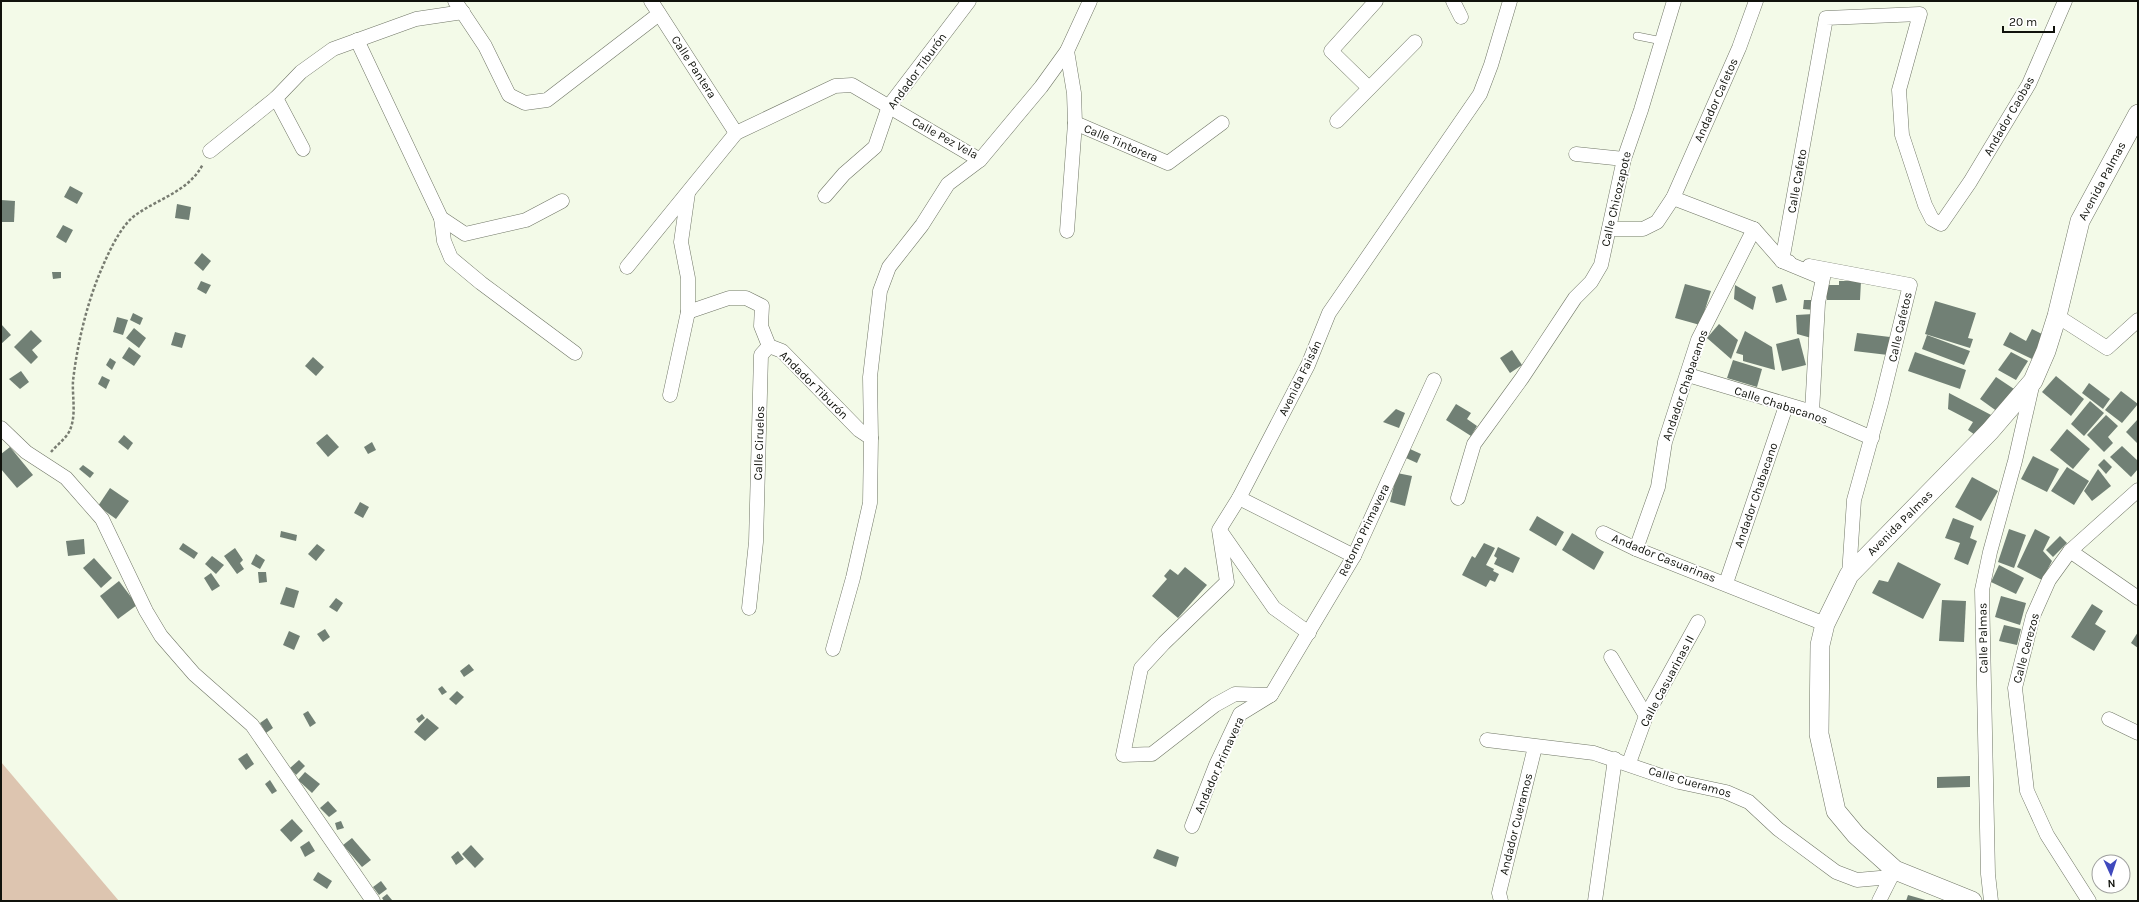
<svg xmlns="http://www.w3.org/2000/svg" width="2139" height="902" viewBox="0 0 2139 902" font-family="Karla,sans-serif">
<rect width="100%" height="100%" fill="#f3fae8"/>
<polygon fill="#ddc5b0" points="1,762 119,901 1,901"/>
<g fill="#718075">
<polygon points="70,186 83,193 77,204 64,197"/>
<polygon points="1,200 15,201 14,222 1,222"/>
<polygon points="177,204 191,207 189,220 175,218"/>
<polygon points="63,225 73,230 66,243 56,237"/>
<polygon points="202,253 211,261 203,271 194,263"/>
<polygon points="52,272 61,272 61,278 53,279"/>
<polygon points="201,281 211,285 206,294 197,289"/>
<polygon points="1839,281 1861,281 1860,300 1827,300 1827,285 1839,285"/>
<polygon points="1685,284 1711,291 1700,325 1675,318"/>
<polygon points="1782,284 1787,300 1776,303 1772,287"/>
<polygon points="1735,285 1756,297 1753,310 1734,299"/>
<polygon points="1804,300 1814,300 1814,310 1803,309"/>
<polygon points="1935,301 1976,313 1968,338 1973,339 1970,348 1925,334"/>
<polygon points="133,313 143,318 140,325 130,320"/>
<polygon points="1813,314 1815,339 1797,334 1796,315"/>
<polygon points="117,317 128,320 123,335 113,332"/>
<polygon points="1,324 11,335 1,344"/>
<polygon points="1719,324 1738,340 1731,359 1707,338"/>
<polygon points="134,328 146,338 139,348 126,338"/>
<polygon points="2032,329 2044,335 2032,359 2003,345 2010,332 2026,341"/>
<polygon points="31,330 42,341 32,350 38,357 31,364 14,347"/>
<polygon points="1745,331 1772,347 1775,370 1743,361 1743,355 1736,353"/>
<polygon points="175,332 186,335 182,348 171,345"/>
<polygon points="1857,333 1890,337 1888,355 1854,351"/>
<polygon points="1927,335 1970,351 1964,365 1922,349"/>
<polygon points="1799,338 1806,365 1782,371 1776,344"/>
<polygon points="129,347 141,356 134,366 122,358"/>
<polygon points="1512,350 1522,365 1510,373 1500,358"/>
<polygon points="1915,352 1966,370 1960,389 1908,371"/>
<polygon points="2011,352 2028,361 2016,380 1998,370"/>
<polygon points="313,357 324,367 316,376 305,366"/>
<polygon points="110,358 116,362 112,370 106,365"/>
<polygon points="1733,360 1762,369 1757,387 1727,378"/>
<polygon points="21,371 29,382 20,389 9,379"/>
<polygon points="102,376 110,380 106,389 98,384"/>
<polygon points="2056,376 2084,399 2071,416 2042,392"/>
<polygon points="1996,377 2014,389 1998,412 1980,399"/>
<polygon points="2089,383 2110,399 2103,409 2082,393"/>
<polygon points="2121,391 2138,404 2122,423 2105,410"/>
<polygon points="1949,393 1995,417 1978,437 1968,430 1973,422 1948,409"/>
<polygon points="2090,401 2104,413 2084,436 2071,424"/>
<polygon points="1456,404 1471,413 1467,419 1477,426 1471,436 1446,420"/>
<polygon points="1396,409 1405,413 1399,428 1383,422"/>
<polygon points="2106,415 2118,426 2108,437 2113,443 2104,452 2087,435"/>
<polygon points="2138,419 2138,444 2126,432"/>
<polygon points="2067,429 2090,449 2073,469 2050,450"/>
<polygon points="327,434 339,447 328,457 316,443"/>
<polygon points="124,435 133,443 128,450 118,442"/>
<polygon points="372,442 376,450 368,454 364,447"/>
<polygon points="2122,446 2138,461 2138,469 2131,477 2110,457"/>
<polygon points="10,447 33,475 17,488 1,469 1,454"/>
<polygon points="1410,449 1421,454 1417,463 1406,458"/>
<polygon points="2033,456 2059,469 2047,492 2021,479"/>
<polygon points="2104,459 2112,467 2106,474 2098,465"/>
<polygon points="83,465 94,473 90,478 79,469"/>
<polygon points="2067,467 2089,481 2074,505 2051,491"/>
<polygon points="2098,469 2111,486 2092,501 2084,491"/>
<polygon points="1397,473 1412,476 1405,506 1390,502"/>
<polygon points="1972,477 1998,491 1981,521 1955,507"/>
<polygon points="110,488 129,501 116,519 98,506"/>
<polygon points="360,502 369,507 363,518 354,513"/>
<polygon points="1537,516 1564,532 1556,546 1529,530"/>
<polygon points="1953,518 1974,526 1970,538 1977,541 1968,565 1954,559 1960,543 1945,538"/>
<polygon points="2009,529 2026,535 2014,568 1998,562"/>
<polygon points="2035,529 2050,537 2043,551 2052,561 2042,580 2017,567"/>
<polygon points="281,531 297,535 296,541 280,537"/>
<polygon points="1572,533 1604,552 1594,570 1562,550"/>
<polygon points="2060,536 2067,543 2053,557 2046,550"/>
<polygon points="84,539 85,554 68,556 66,541"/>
<polygon points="183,543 198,553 194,559 179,549"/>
<polygon points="1484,543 1495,548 1486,565 1494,569 1493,571 1499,574 1495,582 1490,580 1486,587 1462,575 1472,556 1475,558"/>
<polygon points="317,544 325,550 316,561 308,554"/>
<polygon points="1498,547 1520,558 1513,573 1494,564 1497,558 1494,556"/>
<polygon points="235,548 243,560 240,563 244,569 237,574 224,556"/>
<polygon points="256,554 265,560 260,569 251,564"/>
<polygon points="212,556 224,565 216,574 205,564"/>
<polygon points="94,558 112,578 101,588 83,568"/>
<polygon points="1898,562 1941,584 1923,619 1872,593 1879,580 1888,582"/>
<polygon points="1999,565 2024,578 2016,594 1991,582"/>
<polygon points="1185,567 1207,585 1178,618 1152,596 1167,579 1164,576 1170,569 1178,575"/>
<polygon points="258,572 266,572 267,582 259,583"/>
<polygon points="211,573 220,586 212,591 204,578"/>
<polygon points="119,581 137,605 118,619 100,596"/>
<polygon points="286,587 299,591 294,608 280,604"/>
<polygon points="2001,596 2026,603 2020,625 1995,617"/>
<polygon points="336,598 343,603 337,612 329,607"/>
<polygon points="1942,600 1966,601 1964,642 1939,641"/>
<polygon points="2092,604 2103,611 2095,624 2106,631 2094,651 2071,637"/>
<polygon points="2004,625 2021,629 2017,645 1999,641"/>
<polygon points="325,629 330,637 323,642 317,634"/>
<polygon points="289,631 300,636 294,650 283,645"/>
<polygon points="2138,632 2138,648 2131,643"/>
<polygon points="469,664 474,670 464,677 460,671"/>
<polygon points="442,686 447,692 442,695 438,689"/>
<polygon points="457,691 464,697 456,705 449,699"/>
<polygon points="308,711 316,723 310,727 303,714"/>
<polygon points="422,714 425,718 419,723 416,719"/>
<polygon points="267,718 273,728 266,733 260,723"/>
<polygon points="427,718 439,728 425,741 414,732"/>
<polygon points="247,753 254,764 246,770 238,759"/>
<polygon points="299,760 305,766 296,775 290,768"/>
<polygon points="305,772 320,784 312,793 298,780"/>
<polygon points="1970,776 1970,787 1937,788 1937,777"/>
<polygon points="270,780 277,791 272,794 265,784"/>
<polygon points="328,801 337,811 329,817 320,808"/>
<polygon points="292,819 303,831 291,842 280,830"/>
<polygon points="341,821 344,828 337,830 335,823"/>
<polygon points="352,838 371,860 362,867 343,845"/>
<polygon points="309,841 315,851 305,857 300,847"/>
<polygon points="471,845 484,859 475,868 462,854"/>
<polygon points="1157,849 1179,857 1176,867 1153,858"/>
<polygon points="458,851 464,859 456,865 451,857"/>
<polygon points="318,872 332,881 327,889 313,880"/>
<polygon points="381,881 387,889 379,895 373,887"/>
<polygon points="387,894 392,900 391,901 384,901 382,898"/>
<polygon points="1908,895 1929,901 1906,901"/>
</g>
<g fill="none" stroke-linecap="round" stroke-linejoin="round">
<g stroke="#707666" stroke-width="8">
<polyline id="service" points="1637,36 1662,41"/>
</g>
<g stroke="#707666" stroke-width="15">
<g id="minor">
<polyline points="455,1 485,46 509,95 525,103 547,100 659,14"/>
<polyline points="651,1 736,133"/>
<polyline points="1453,1 1461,17"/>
<polyline points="357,40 441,218 465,234 526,220 562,201"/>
<polyline points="1369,88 1331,51 1376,1"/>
<polyline points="276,98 303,149"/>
<polyline points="1337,121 1415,42"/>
<polyline points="1075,123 1168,163 1222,123"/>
<polyline points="210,151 276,98 301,72 333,49 416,19 463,12"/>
<polyline points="1576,154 1624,159"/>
<polyline points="825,196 844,174 875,147 889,106 969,1"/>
<polyline points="1673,198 1754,229 1782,261 1789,262"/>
<polyline points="441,218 444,241 451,258 481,283 575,353"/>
<polyline points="1609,229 1643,229 1657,222 1673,198 1739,48 1756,1"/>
<polyline points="1067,231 1075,123 1074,93 1067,51"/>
<polyline points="1809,266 1910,285 1881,403 1854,500 1849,575"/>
<polyline points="627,267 736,133 835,86 852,85 980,160"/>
<polyline points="688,312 729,298 746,298 762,306 761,326 769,346 782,351 859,430 871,438"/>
<polyline points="2057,316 2107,348 2138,320"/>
<polyline points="1688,375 1812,412 1872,438"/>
<polyline points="670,395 688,312 688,278 681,242 688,193"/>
<polyline points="1812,412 1818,303 1823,278 1782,261 1826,18 1920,14 1899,90 1902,135 1925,205 1932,219 1941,224 1970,182 2029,84 2065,1"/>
<polyline points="1,428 26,452 66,478 102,519 146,611 161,636 194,674 252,725 373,901"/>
<polyline points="1239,498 1354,556"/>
<polyline points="1458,498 1474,444 1522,378 1575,298 1591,282 1601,265 1624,159 1641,110 1674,1"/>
<polyline points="1221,532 1274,608 1309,633"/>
<polyline points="1603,533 1636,549 1825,624"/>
<polyline points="1636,549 1658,487 1665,442 1698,340 1754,229"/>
<polyline points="2070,551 2138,598"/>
<polyline points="1726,583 1786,406"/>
<polyline points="749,608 756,542 761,355 769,346"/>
<polyline points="833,649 853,578 870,503 871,438 870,377 880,291 889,267 922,225 948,184 980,160 1041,87 1067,51 1090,1"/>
<polyline points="1611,657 1646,716"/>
<polyline points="1271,695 1235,694 1215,705 1152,754 1123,755 1141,668 1164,643 1227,582 1219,530 1239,498 1308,365 1329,313 1480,94 1491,65 1510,1"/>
<polyline points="2109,719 2138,733"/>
<polyline points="1487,740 1594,753 1679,782 1726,792 1749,802 1778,829 1836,872 1857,880 1891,877"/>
<polyline points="1629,763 1646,716 1698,622"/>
<polyline points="1192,826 1216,765 1240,714 1271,695 1354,556 1434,380"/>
<polyline points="1501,901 1499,893 1535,747"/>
<polyline points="1595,901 1615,759"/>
<polyline points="1879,901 1894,871"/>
<polyline points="1991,901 1988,874 1982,590 1990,552 2015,461 2033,382"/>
<polyline points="2089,901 2047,835 2027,791 2015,688 2033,616 2049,580 2070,551 2138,490"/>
</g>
</g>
<g stroke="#707666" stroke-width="20">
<polyline id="secondary" points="1972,901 1895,870 1856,835 1836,811 1819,734 1820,645 1825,624 1849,575 1990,431 2033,381 2046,351 2057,316 2080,221 2138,114"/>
</g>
<path stroke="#787c71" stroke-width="2.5" stroke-dasharray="3 2" stroke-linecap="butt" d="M 51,452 C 56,446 65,439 69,432 C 77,416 72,397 73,381 C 77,346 86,307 99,275 C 107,256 120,225 137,214 C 160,198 189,191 203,164"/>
<use href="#service" stroke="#fff" stroke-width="7"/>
<use href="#minor" stroke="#fff" stroke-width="14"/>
<use href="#secondary" stroke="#fff" stroke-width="19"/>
</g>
<g text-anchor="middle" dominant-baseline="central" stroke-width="4" stroke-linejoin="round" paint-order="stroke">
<g font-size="12" fill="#10120c" stroke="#fff">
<text transform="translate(694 67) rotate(57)">Calle Pantera</text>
<text transform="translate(917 71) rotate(-54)">Andador Tiburón</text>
<text transform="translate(1716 100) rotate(-66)">Andador Cafetos</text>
<text transform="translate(2009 116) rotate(-60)">Andador Caobas</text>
<text transform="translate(945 138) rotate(29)">Calle Pez Vela</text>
<text transform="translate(1121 143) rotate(23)">Calle Tintorera</text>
<text transform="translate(1797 181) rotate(-80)">Calle Cafeto</text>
<text transform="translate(2102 181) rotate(-62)">Avenida Palmas</text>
<text transform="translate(1616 199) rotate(-77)">Calle Chicozapote</text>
<text transform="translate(1900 327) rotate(-77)">Calle Cafetos</text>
<text transform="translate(1300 378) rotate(-64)">Avenida Faisán</text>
<text transform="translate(814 385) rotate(45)">Andador Tiburón</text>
<text transform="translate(1685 385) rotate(-71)">Andador Chabacanos</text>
<text transform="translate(1781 405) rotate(18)">Calle Chabacanos</text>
<text transform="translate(759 443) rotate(-88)">Calle Ciruelos</text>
<text transform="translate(1756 495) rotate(-71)">Andador Chabacano</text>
<text transform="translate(1900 523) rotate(-45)">Avenida Palmas</text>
<text transform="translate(1364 530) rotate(-64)">Retorno Primavera</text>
<text transform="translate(1664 558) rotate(22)">Andador Casuarinas</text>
<text transform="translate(1983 638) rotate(-91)">Calle Palmas</text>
<text transform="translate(2026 648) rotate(-75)">Calle Cerezos</text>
<text transform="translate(1667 681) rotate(-62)">Calle Casuarinas II</text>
<text transform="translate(1219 765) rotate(-66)">Andador Primavera</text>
<text transform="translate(1690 782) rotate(16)">Calle Cueramos</text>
<text transform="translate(1516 824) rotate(-76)">Andador Cueramos</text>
</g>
</g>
<rect width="2139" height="902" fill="none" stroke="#10120c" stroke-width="4"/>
<g transform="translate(2111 874) rotate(177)"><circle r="19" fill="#ffffff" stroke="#9fa09e"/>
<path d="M0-3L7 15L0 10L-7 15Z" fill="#3f49bd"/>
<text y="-6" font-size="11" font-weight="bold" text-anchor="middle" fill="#10120c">N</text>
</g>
<path d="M2003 26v6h51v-6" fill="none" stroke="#10120c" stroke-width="2"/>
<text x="2009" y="26" font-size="12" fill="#10120c" stroke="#ffffff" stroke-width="3" paint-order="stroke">20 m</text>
</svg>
